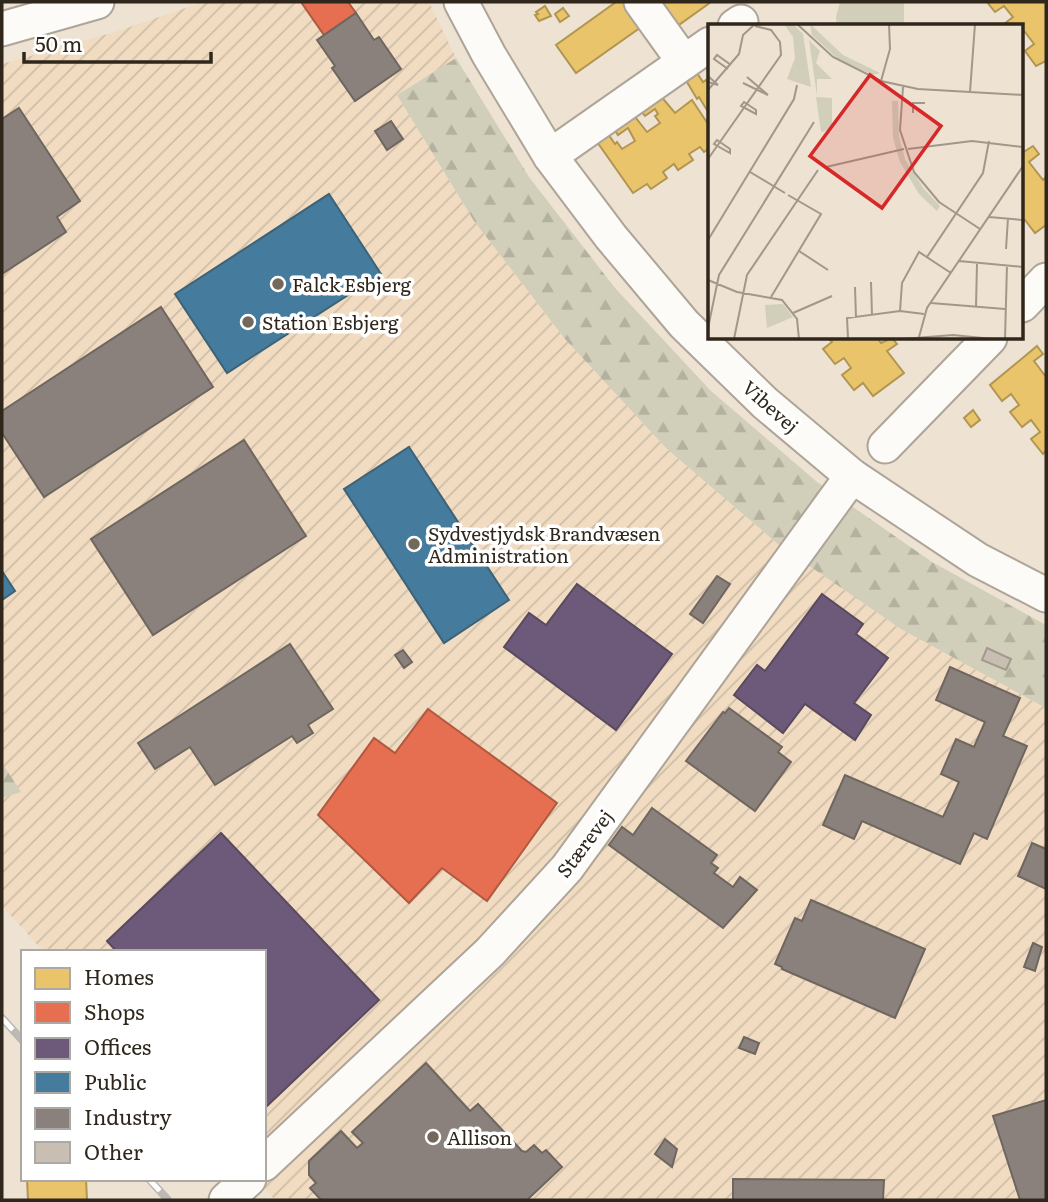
<svg xmlns="http://www.w3.org/2000/svg" width="1048" height="1202" viewBox="0 0 1048 1202" font-family="Literata,serif">
<defs>
<pattern id="industrial-furrows" width="10" height="10" patternUnits="userSpaceOnUse" patternTransform="scale(1.75)"><rect width="10" height="10" fill="#f1dcc2"/><path d="M-1 1l2-2M0 10L10 0M9 11l2-2" fill="none" stroke="#cfbda6"/></pattern>
<pattern id="forest-firs" width="22" height="20" patternUnits="userSpaceOnUse" patternTransform="scale(1.75)"><rect width="22" height="20" fill="#d1ceba"/><path d="M5 1l3.5 6h-7zM16 11l3.5 6h-7z" fill="#b4b19f"/></pattern>
</defs>
<rect width="100%" height="100%" fill="#eee2d2"/>
<polygon fill="url(#industrial-furrows)" points="203,2 429,2 456,58 397,95 474,221 565,339 666,448 779,545 901,629 1046,708 1046,1200 275,1200 256,1179 264,1179 264,952 44,952 2,906 2,64 115,32"/>
<g fill="url(#forest-firs)">
<polygon points="456,58 529,177 615,288 711,391 817,482 932,562 1046,625 1046,708 901,629 779,545 666,448 565,339 474,221 397,95"/>
<polygon points="2,763 21,792 2,798"/>
</g>
<polygon fill="#d1ceba" points="840,2 904,2 904,26 837,26 836,17"/>
<g fill="#e9c46a" stroke="#b19552" stroke-width="2">
<polygon points="616,2 628,2 644,25 576,73 556,45"/>
<polygon points="647,2 711,2 669,32"/>
<polygon points="987,2 1046,2 1046,61 1036,66 1025,51 1034,44 1025,32 1022,34 1022,26 1006,26 1004,24 1013,17 1004,6 995,12"/>
<polygon points="545,6 551,16 539,21 535,15 538,14 536,12"/>
<polygon points="563,8 569,16 560,22 555,14"/>
<polygon points="695,70 703,82 706,80 710,87 710,115 699,97 697,99 684,77"/>
<polygon points="659,94 675,113 692,100 710,127 710,148 704,152 700,147 689,154 693,160 678,170 674,164 663,172 667,178 651,189 647,184 633,193 595,139 606,131 615,144 617,142 622,149 635,141 628,128 618,135 612,126 632,113 647,132 660,123 655,116 658,114 655,109 645,116 639,108"/>
<polygon points="1033,146 1039,154 1029,162 1043,180 1046,177 1046,225 1035,233 1025,220 1022,222 1022,153"/>
<polygon points="828,338 877,338 881,343 892,338 897,344 887,351 904,373 873,396 863,383 854,390 842,375 851,368 844,358 835,364 823,349 832,342"/>
<polygon points="1037,346 1043,354 1034,361 1046,377 1046,451 1043,454 1031,439 1040,432 1031,420 1022,427 1010,412 1019,405 1011,394 1002,401 990,385"/>
<polygon points="973,410 980,420 971,427 964,418"/>
<polygon points="27,1179 86,1179 87,1200 28,1200"/>
</g>
<g fill="#e76f51" stroke="#b05941" stroke-width="2">
<polygon points="301,2 348,2 356,13 324,35"/>
<polygon points="428,709 557,803 487,901 442,868 409,903 318,815 374,738 395,753"/>
</g>
<g fill="#6d597a" stroke="#5a4a5e" stroke-width="2">
<polygon points="577,584 672,654 616,730 504,647 529,613 546,625"/>
<polygon points="822,594 863,624 856,634 888,658 854,703 871,715 855,740 805,704 783,733 734,695 757,665 765,671"/>
<polygon points="221,833 379,1000 265,1108 264,952 117,952 107,941"/>
</g>
<g fill="#457b9d" stroke="#3e6276" stroke-width="2">
<polygon points="329,194 381,274 227,373 175,294"/>
<polygon points="409,447 509,600 444,643 344,489"/>
<polygon points="2,571 15,591 2,600"/>
</g>
<g fill="#8a817c" stroke="#6f665f" stroke-width="2">
<polygon points="356,13 374,40 379,37 401,69 355,101 332,68 335,66 317,40"/>
<polygon points="19,108 80,201 57,217 66,232 2,274 2,119"/>
<polygon points="391,121 403,139 387,150 375,131"/>
<polygon points="161,307 213,387 44,497 2,433 2,411"/>
<polygon points="244,440 306,536 153,635 91,539"/>
<polygon points="717,576 730,584 703,623 690,614"/>
<polygon points="290,644 333,709 308,725 313,733 297,743 292,736 215,785 190,747 155,769 138,743"/>
<polygon points="403,650 412,662 404,668 395,655"/>
<polygon points="950,667 1020,698 1003,736 1027,746 987,839 974,833 960,864 862,821 854,839 823,825 845,775 943,817 959,782 941,774 956,739 974,747 985,722 936,700"/>
<polygon points="729,708 782,747 778,752 791,762 755,811 686,761 723,712 725,713"/>
<polygon points="652,808 717,855 711,863 718,868 714,873 733,887 740,877 757,890 723,928 609,845 622,827 633,835"/>
<polygon points="1032,843 1046,849 1046,889 1018,876"/>
<polygon points="811,900 925,949 895,1018 782,969 782,967 775,964 795,918 802,921"/>
<polygon points="1033,943 1042,947 1035,971 1024,967"/>
<polygon points="744,1037 759,1043 755,1054 739,1048"/>
<polygon points="426,1063 470,1111 478,1104 522,1151 526,1152 534,1145 542,1153 546,1150 562,1167 527,1200 321,1200 310,1188 316,1183 309,1175 309,1161 341,1131 357,1148 363,1143 352,1132"/>
<polygon points="1046,1100 1046,1200 1020,1200 993,1116"/>
<polygon points="665,1139 677,1149 672,1167 655,1154"/>
<polygon points="733,1179 884,1180 883,1200 733,1200"/>
</g>
<polygon fill="#c8bfb2" stroke="#a39a8e" stroke-width="2" points="987,648 1011,659 1006,670 982,660"/>
<g fill="none" stroke-linecap="round" stroke-linejoin="round">
<g stroke="#aea498" stroke-width="37">
<g id="minor">
<polyline points="461,2 489,55 550,156 611,237 684,324 765,403 852,476 978,560 1046,595"/>
<polyline points="641,2 684,62"/>
<polyline points="735,26 741,22"/>
<polyline points="2,29 97,2"/>
<polyline points="550,156 710,44"/>
<polyline points="1022,305 1046,280"/>
<polyline points="885,446 990,338"/>
<polyline points="264,1164 490,952 567,868 852,476"/>
<polyline points="226,1200 249,1179"/>
</g>
</g>
<use href="#minor" stroke="#fcfbf8" stroke-width="33"/>
<g stroke="#bcb8b4" stroke-width="8">
<g id="rail">
<polyline points="2,1018 23,1041"/>
<polyline points="149,1179 168,1200"/>
</g>
</g>
<use href="#rail" stroke="#fff" stroke-width="5" stroke-dasharray="16" stroke-linecap="butt"/>
</g>
<g fill="#72685b" stroke="#fff" stroke-width="2.5">
<circle cx="278" cy="284" r="7"/>
<circle cx="248" cy="322" r="7"/>
<circle cx="414" cy="544" r="7"/>
<circle cx="433" cy="1137" r="7"/>
</g>
<g text-anchor="middle" dominant-baseline="central" stroke-width="7" stroke-linejoin="round" paint-order="stroke">
<g font-size="19" fill="#2f271b" stroke="#fff" text-anchor="start">
<text x="292" y="284">Falck Esbjerg</text>
<text x="262" y="322">Station Esbjerg</text>
<text x="428" y="533">Sydvestjydsk Brandvæsen<tspan x="428" dy="22">Administration</tspan></text>
<text x="447" y="1137">Allison</text>
</g>
<g font-size="19" fill="#2f271b" stroke="#fff">
<text transform="translate(771 406) rotate(42)">Vibevej</text>
<text transform="translate(584 843) rotate(-53)">Stærevej</text>
</g>
</g>
<g transform="translate(708 24)">
<rect width="315" height="315" fill="#eee2d2"/>
<path d="M 76,0 L 85,0 L 95,10 L 103,63 L 79,55 L 87,34 L 85,13 ZM 102,0 L 135,31 L 172,49 L 165,51 L 130,35 L 104,11 ZM 101,16 L 112,27 L 108,39 L 124,55 L 109,55 L 109,72 ZM 108,73 L 124,74 L 124,105 L 113,108 ZM 184,77 L 190,77 L 191,112 L 197,135 L 216,165 L 232,182 L 229,187 L 211,170 L 192,138 L 185,114 Z" fill="#d1ceba"/>
<path d="M 75,280 L 85,293 L 59,304 L 57,281 Z" fill="#d1ceba"/>
<path fill="none" stroke="#a29789" stroke-width="2" d="M 89,0 L 125,33 L 173,57 L 210,65 L 315,71M 20,45 L 6,35 L 9,31 L 23,41M 0,52 L 10,61 L 0,58M 173,57 L 182,25 L 181,0M 35,59 L 60,71 L 39,53M 195,63 L 192,106 L 206,148 L 231,178 L 272,205M 0,66 L 31,30 L 35,11 L 47,0M 262,68 L 267,0M 36,78 L 48,86 L 48,90 L 33,82 ZM 205,89 L 205,79 L 217,79M 9,116 L 22,125 L 22,129 L 6,120 ZM 200,125 L 264,117 L 315,123M 0,135 L 73,31 L 72,18 L 63,6 L 47,2M 118,143 L 196,125M 42,148 L 77,169M 281,193 L 315,196M 0,216 L 86,75 L 89,61M 298,225 L 300,194M 91,227 L 120,246M 219,233 L 275,149 L 281,117M 251,237 L 315,243M 0,256 L 29,268 L 74,276 L 89,295 L 91,315M 163,258 L 164,291M 147,263 L 148,294M 63,273 L 113,190 L 80,171M 223,279 L 297,285M 268,283 L 269,239M 192,287 L 194,259 L 211,228 L 243,249M 85,289 L 124,272M 0,304 L 11,251 L 106,98M 211,313 L 219,284 L 315,142M 140,314 L 139,294 L 192,287 L 216,290M 26,315 L 39,251 L 110,146M 194,315 L 245,311 L 285,315M 297,315 L 299,241"/>
<path fill="#d62828" fill-opacity="0.15" stroke="#d62828" stroke-width="3.5" d="M 162,51 L 233,102 L 174,184 L 102,132 Z"/>
<rect width="315" height="315" fill="none" stroke="#2f271b" stroke-width="3.5"/>
</g>
<rect width="1048" height="1202" fill="none" stroke="#2f271b" stroke-width="7"/>
<rect x="21" y="950" width="245" height="231" fill="#ffffff" stroke="#aca9a4" stroke-width="2"/>
<rect x="35" y="968" width="35" height="21" fill="#e9c46a" stroke="#aca9a4" stroke-width="2"/>
<text x="84" y="985" font-size="21" fill="#2f271b">Homes</text>
<rect x="35" y="1002" width="35" height="21" fill="#e76f51" stroke="#aca9a4" stroke-width="2"/>
<text x="84" y="1020" font-size="21" fill="#2f271b">Shops</text>
<rect x="35" y="1038" width="35" height="21" fill="#6d597a" stroke="#aca9a4" stroke-width="2"/>
<text x="84" y="1055" font-size="21" fill="#2f271b">Offices</text>
<rect x="35" y="1072" width="35" height="21" fill="#457b9d" stroke="#aca9a4" stroke-width="2"/>
<text x="84" y="1090" font-size="21" fill="#2f271b">Public</text>
<rect x="35" y="1108" width="35" height="21" fill="#8a817c" stroke="#aca9a4" stroke-width="2"/>
<text x="84" y="1125" font-size="21" fill="#2f271b">Industry</text>
<rect x="35" y="1142" width="35" height="21" fill="#c8bfb2" stroke="#aca9a4" stroke-width="2"/>
<text x="84" y="1160" font-size="21" fill="#2f271b">Other</text>
<path d="M24 52v10h187v-10" fill="none" stroke="#2f271b" stroke-width="3.5"/>
<text x="35" y="52" font-size="21" fill="#2f271b" stroke="#ffffff" stroke-width="5" paint-order="stroke">50 m</text>
</svg>
